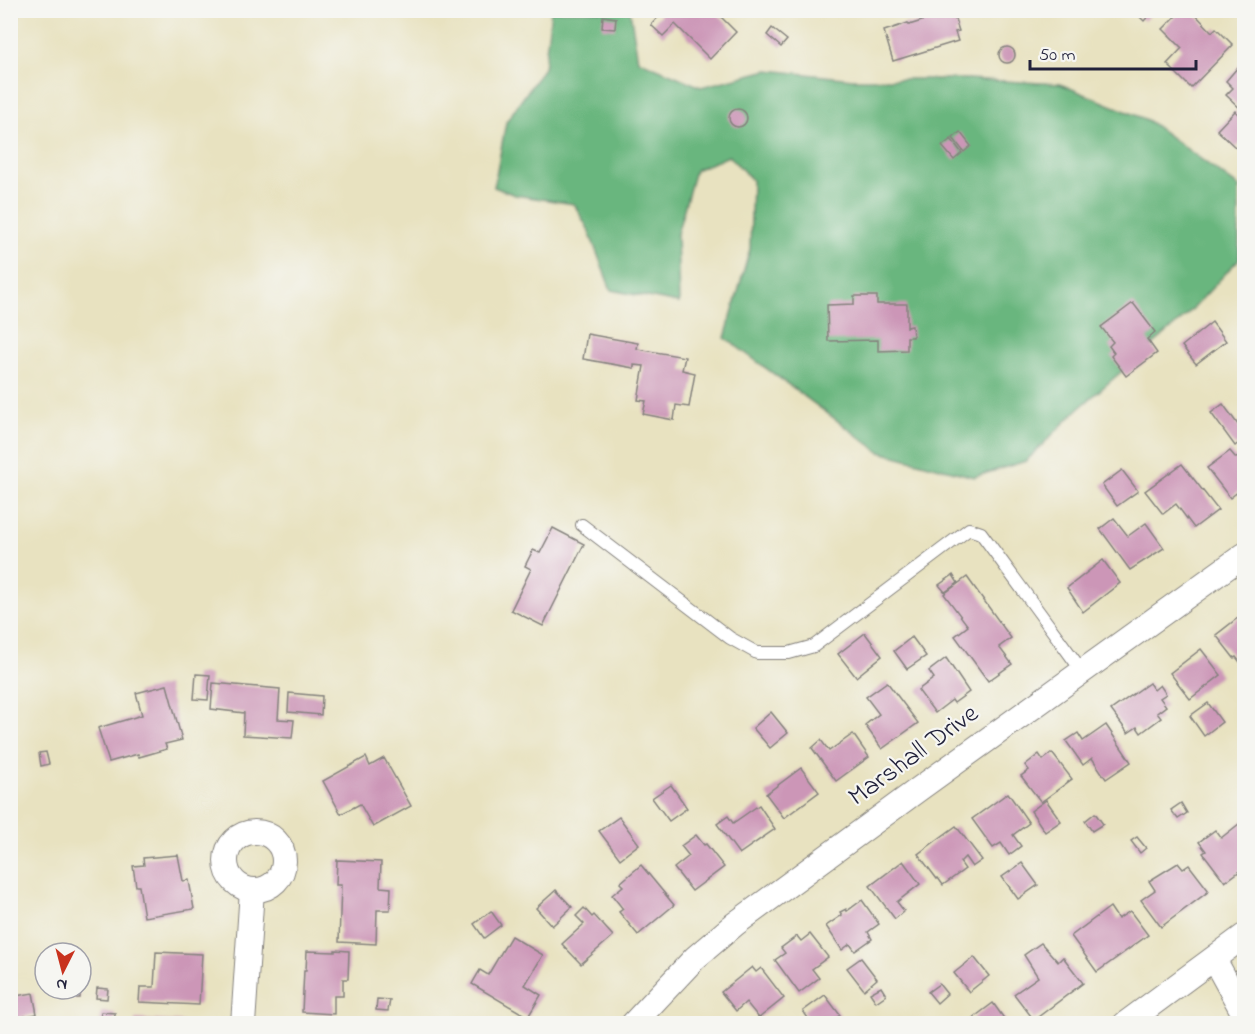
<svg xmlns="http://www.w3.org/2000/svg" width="1255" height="1034" viewBox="0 0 1255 1034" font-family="'Indie Flower',sans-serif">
<rect width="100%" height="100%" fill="#f6f6f2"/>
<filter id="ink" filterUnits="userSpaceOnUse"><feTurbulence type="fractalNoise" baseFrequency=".0167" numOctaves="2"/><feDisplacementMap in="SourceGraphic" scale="12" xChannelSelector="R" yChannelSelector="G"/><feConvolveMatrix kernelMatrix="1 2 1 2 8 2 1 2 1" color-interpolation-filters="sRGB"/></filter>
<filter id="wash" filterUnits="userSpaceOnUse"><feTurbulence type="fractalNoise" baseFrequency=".008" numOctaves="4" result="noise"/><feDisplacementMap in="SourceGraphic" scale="24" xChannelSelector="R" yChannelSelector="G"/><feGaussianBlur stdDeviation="1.35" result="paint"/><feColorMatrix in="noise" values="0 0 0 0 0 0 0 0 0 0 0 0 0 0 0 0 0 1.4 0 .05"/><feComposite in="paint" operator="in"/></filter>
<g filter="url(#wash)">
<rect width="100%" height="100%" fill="#e8e2c0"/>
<g fill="#69b67e" stroke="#466c5c" stroke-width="1.5">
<polygon points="11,10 19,11 11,51 10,11"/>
<polygon points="551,11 630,11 638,60 701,87 768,70 853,79 967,79 1060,84 1147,120 1239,187 1239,259 1186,316 1077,410 1026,461 974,477 880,452 725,338 750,249 752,180 729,156 695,170 677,234 679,303 611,290 588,229 574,204 515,195 494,187 506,122 544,68"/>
</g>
<g id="blocks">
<g fill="#cc96b7">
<polygon points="658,10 714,10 736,32 710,59 675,24 663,36 651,25 661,14"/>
<polygon points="930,10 952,10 959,31 955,32 958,41 893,61 884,31 908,23 909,25 922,21 920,14"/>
<polygon points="1133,10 1154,10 1144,21"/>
<polygon points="1182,10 1191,10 1212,32 1216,28 1233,45 1191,88 1167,64 1182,48 1163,29"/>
<polygon points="603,16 616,18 615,29 602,28"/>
<polygon points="772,28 787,40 781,47 767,35"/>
<circle cx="1007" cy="55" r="8"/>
<polygon points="1244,60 1244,112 1226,95 1233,88 1226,81"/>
<circle cx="738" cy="118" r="9"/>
<polygon points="1235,111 1244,120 1244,139 1236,148 1217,130"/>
<polygon points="960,132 971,146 964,152 953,138"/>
<polygon points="951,139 962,153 954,160 942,146"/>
<polygon points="854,296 877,296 877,304 907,304 907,327 912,326 913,337 907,337 907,350 878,351 878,340 828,341 827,305 854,304"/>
<polygon points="1133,303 1155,332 1147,339 1157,353 1126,376 1111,356 1114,353 1109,346 1113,342 1101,327"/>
<polygon points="1212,322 1226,341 1196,364 1182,346"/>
<polygon points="587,334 638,343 637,349 685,357 682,370 695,373 689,407 676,405 674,420 643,414 646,401 638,400 644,366 634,365 634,368 583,359"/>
<polygon points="1223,404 1244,433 1244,439 1235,446 1211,413"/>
<polygon points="1230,451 1236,458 1244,454 1244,487 1230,498 1207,468"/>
<polygon points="1182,464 1218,510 1194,528 1176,504 1163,514 1145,491"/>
<polygon points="1122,470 1138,491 1117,506 1102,485"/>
<polygon points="1114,518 1128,536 1146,523 1164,548 1130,570 1100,529"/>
<polygon points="553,528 584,544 543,626 511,610 531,569 525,566 533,550 540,553"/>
<polygon points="1103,560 1120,583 1083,612 1067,588"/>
<polygon points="953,575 958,583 945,592 939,585"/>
<polygon points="967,577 1011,638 999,647 1012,664 988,681 955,636 968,626 944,594"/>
<polygon points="1244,613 1244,667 1236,657 1234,658 1216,635"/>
<polygon points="865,633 882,656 856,677 838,654"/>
<polygon points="912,637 926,656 907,669 894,651"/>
<polygon points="1201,649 1221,675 1190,699 1170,673"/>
<polygon points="946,658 969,692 954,703 952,700 935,713 918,690 934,678 929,671"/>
<polygon points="196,674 210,675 208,700 194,699"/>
<polygon points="887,682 918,723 882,749 865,725 879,714 866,697"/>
<polygon points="213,683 280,689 278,719 294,720 292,738 243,735 244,713 211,709"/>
<polygon points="1149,683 1154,690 1160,685 1166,694 1160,698 1166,706 1157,713 1161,718 1141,733 1137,727 1128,733 1111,710"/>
<polygon points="167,685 182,740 165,744 167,749 139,757 138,754 109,762 98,728 142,715 136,693"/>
<polygon points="289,693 322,696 321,715 288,712"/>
<polygon points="1208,703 1222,722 1204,736 1190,716"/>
<polygon points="771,712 788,733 770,748 753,728"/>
<polygon points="1106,725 1131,762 1106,779 1092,758 1083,765 1066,741 1078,733 1083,741"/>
<polygon points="853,734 869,757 836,781 812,748 821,740 829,751"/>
<polygon points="46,752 49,764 41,766 39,753"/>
<polygon points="1052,753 1072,779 1041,802 1021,776 1029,770 1025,765 1039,754 1043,760"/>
<polygon points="366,757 370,766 384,758 411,806 373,827 360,804 341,814 323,781"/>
<polygon points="801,768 819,792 784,818 766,794"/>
<polygon points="671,785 687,808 669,821 652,798"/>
<polygon points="1008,793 1029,823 1013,835 1021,846 1009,855 1001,843 993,848 972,819"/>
<polygon points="1046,800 1061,821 1045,832 1031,811"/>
<polygon points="1181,803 1187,813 1178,819 1171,810"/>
<polygon points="759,805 775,829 739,854 717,824 728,816 733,823"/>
<polygon points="1095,813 1103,824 1092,831 1085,821"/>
<polygon points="619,817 639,844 620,859 599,831"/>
<polygon points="1244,820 1244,868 1225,882 1203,853 1206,851 1199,842 1215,830 1221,838"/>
<polygon points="956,826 982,860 972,867 965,857 960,862 965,869 943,885 938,878 937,879 918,854"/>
<polygon points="696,835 704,845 706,844 724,867 692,891 674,868 689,856 681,846"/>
<polygon points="1137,837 1146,848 1140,853 1131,841"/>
<polygon points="178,855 183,881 189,880 194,909 144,917 139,886 136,886 133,866 144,865 143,858"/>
<polygon points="337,860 381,862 380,887 391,888 390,910 377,910 376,944 339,942 341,885 336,885"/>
<polygon points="903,861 920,884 897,902 904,911 895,919 870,886"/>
<polygon points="1022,863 1038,885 1018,899 1002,877"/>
<polygon points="1178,863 1183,869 1189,865 1209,891 1161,927 1141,900 1155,890 1149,881"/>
<polygon points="641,865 674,905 638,935 619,912 623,909 612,895 623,886 620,883"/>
<polygon points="556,890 572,907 552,926 536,908"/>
<polygon points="862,900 879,924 868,932 872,939 855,951 850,944 842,950 826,926 842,915 840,912 846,909 847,911"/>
<polygon points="1110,907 1118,919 1130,911 1148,935 1097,972 1071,936"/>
<polygon points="584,908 592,917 594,915 613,936 581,964 562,944 584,924 576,916"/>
<polygon points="491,911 501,925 484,938 474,924"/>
<polygon points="810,934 828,957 812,969 819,978 799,993 775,960 785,953 781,948 797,936 801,941"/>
<polygon points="511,936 543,955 525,985 541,995 528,1017 472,984 480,970 488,975"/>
<polygon points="1041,943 1058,962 1063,957 1083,983 1034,1020 1014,994 1038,977 1024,955"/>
<polygon points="335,950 349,951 348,979 343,979 343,996 334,996 334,1014 302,1012 304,970 306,970 307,951 335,952"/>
<polygon points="156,952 202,954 199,1005 139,1002 140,987 154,987"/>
<polygon points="974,957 989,976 969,992 954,973"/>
<polygon points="861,958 877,979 864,990 847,968"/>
<polygon points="752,967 756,972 761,968 784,998 759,1018 746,1002 736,1011 721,992"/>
<polygon points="939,984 947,994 937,1003 928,992"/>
<polygon points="881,987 886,995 876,1002 870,993"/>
<polygon points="97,988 108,989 107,999 96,998"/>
<rect x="68" y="989" width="12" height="9"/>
<polygon points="33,993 37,1014 21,1017 22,1024 10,1024 10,997"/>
<polygon points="825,995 840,1015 828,1024 812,1024 803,1011"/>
<polygon points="377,999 390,1000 388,1011 376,1010"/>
<polygon points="993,1003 1008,1024 968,1024 974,1019 973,1018"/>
<polygon points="101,1012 115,1013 114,1024 100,1022"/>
<polygon points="135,1019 185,1022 185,1024 135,1024"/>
</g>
</g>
</g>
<g filter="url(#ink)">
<use href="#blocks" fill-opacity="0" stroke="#85827e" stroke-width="1.5"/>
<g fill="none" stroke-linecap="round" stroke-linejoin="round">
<g stroke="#85827e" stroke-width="14">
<polyline id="lane" points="582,525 730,638 757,653 789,653 814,646 969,529 981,533 1082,671"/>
</g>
<g stroke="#85827e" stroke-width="26">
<g id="street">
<circle cx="255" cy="861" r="29"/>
<polyline points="1214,959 1244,1014"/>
<polyline points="243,1024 252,890"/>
<polyline points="633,1024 695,958 735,924 919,789 1244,555"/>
<polyline points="1125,1024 1244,936"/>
</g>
</g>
<use href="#lane" stroke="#fff" stroke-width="12"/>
<use href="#street" stroke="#fff" stroke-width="24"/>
</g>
</g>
<g text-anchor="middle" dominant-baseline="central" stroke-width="4.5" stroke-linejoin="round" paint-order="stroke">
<g font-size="27" fill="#22223b" stroke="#f6f6f2">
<text transform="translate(914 756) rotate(-36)">Marshall Drive</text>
</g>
</g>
<rect width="1255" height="1034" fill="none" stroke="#f6f6f2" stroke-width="36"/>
<g transform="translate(63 971) rotate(186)"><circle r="28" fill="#f6f6f2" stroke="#a1a1a9" stroke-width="1.5"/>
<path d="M0-4.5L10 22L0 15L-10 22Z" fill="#c8321e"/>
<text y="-9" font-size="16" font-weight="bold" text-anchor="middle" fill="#22223b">N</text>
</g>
<path d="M1030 60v9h166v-9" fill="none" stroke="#22223b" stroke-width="3"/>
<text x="1039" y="60" font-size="18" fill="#22223b" stroke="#f6f6f2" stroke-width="4.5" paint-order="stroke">50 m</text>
</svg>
